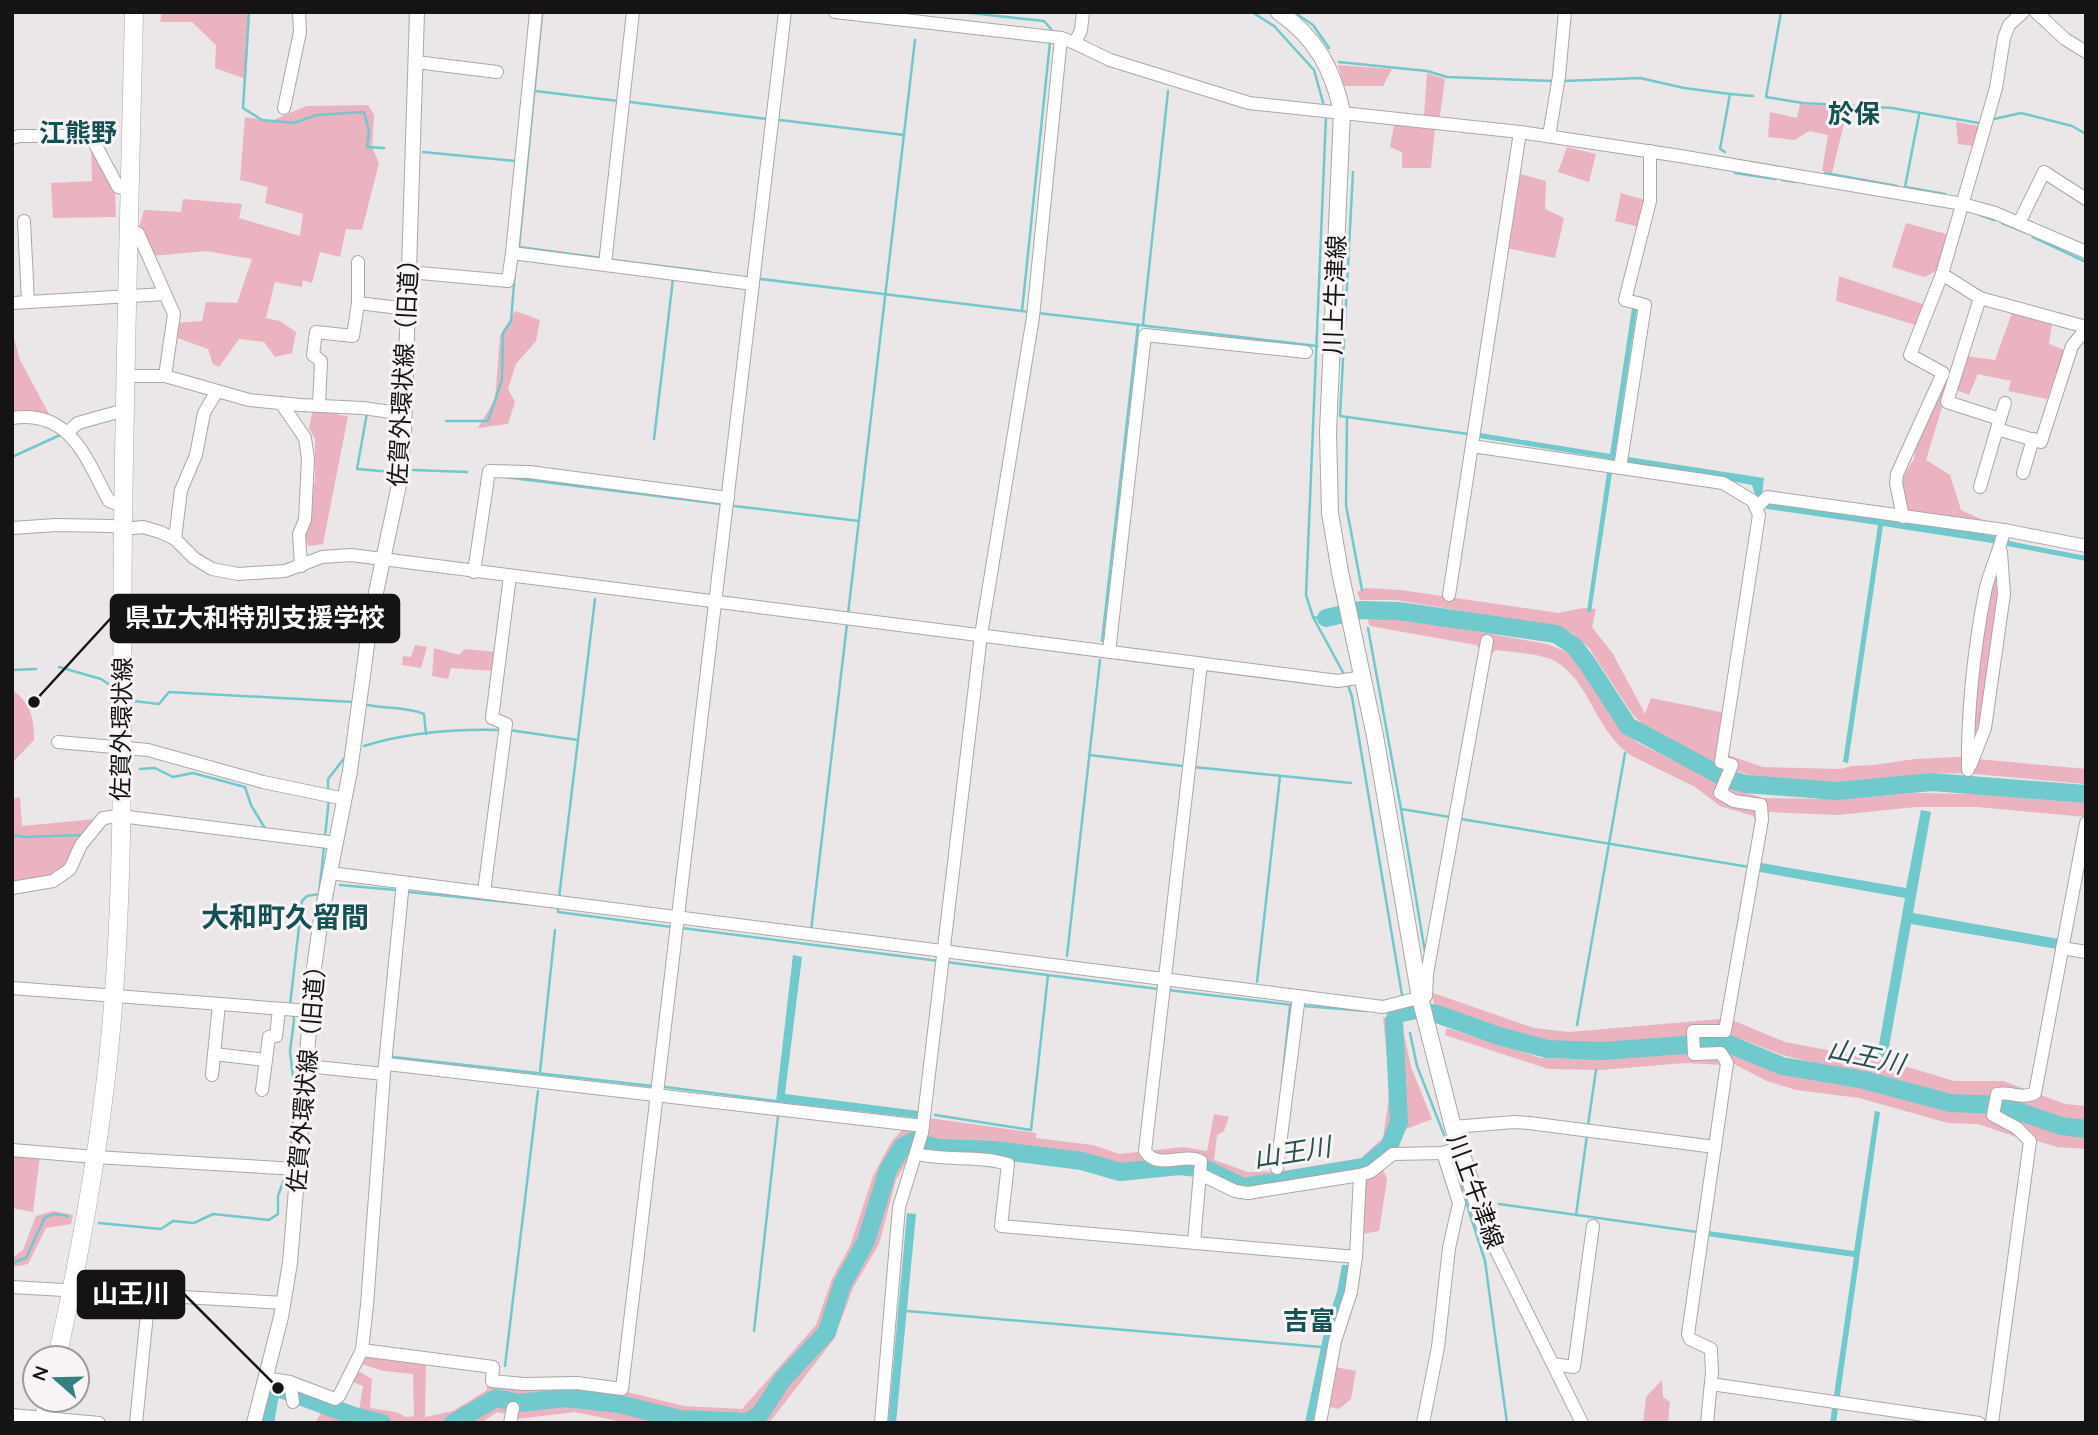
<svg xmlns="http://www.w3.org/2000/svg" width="2098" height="1435" viewBox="0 0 2098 1435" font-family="Quicksand,'Noto Sans JP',sans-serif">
<rect width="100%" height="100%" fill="#ebe6e7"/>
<g fill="#ebb3bf">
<polygon points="162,12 250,12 246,79 215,68 216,45 192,22 160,22"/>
<polygon points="1338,65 1392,69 1383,86 1344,86"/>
<polygon points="1427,73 1445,79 1440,116 1424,116"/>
<polygon points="1800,104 1848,107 1832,173 1822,171 1828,135 1809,131 1795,140 1768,137 1770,112 1797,118"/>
<polygon points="368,105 374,115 372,147 379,163 362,230 346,229 340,257 320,252 312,283 303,280 302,287 275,282 266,318 280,321 296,332 292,353 275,357 264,342 239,339 219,367 213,364 208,349 175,337 177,323 202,321 206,302 237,303 252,259 206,251 152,256 139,227 144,210 181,212 183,199 242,204 239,218 300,236 303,214 265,203 268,187 240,180 245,117 271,121 307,106"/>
<polygon points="1956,122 1979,126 1973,146 1958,144"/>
<polygon points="1394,125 1435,128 1431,168 1402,168 1402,152 1390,147"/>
<polygon points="91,143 115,194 116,217 53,218 51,183 92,181"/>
<polygon points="1567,147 1596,154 1589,182 1558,172"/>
<polygon points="1520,174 1546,181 1545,209 1564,218 1555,258 1506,248"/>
<polygon points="1621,193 1645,200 1640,227 1615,221"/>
<polygon points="1906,223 1950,235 1939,270 1924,277 1892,267"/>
<polygon points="1839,276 1926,305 1919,326 1836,301"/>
<polygon points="515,311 540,320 536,341 516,364 508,389 515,402 508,424 478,428 495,399 500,336"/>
<polygon points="2012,313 2052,324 2049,344 2064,350 2047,399 2008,391 2011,381 1978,374 1969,395 1954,389 1966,356 1995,360"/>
<polygon points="12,331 20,360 49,414 12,414"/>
<polygon points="1947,374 1951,378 1926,460 1950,475 1961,510 1987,522 1914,514 1903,503 1899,483 1914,459 1917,436"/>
<polygon points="313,409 336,410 339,415 348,416 323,544 308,546 304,536 309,488 315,483 315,439 309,428"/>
<polygon points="1997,567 2000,593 1983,724 1972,754 1969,724 1988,590"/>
<polygon points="1366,588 1401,590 1558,613 1583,608 1596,609 1592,627 1613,654 1645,714 1651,698 1725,713 1728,755 1763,767 1840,769 1852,766 1874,765 1915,759 1956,757 2086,769 2086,784 1974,774 1935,773 1841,782 1765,780 1725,767 1651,732 1633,715 1589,648 1572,633 1551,626 1396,600 1360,600 1357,592"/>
<path d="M 1388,616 L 1547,644 L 1567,652 L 1587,673 L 1618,726 L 1638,743 L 1728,787 L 1763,798 L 1844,799 L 1916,793 L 1974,794 L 2086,803 L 2086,817 L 1977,807 L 1916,807 L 1838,815 L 1769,812 L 1767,824 L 1757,823 L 1753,816 L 1720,806 L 1695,787 L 1630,755 C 1596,730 1591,687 1560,664 C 1544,653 1515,653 1496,650 L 1489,656 L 1476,645 L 1370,626 L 1367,618 Z"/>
<polygon points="415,645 427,647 421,668 402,665 403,656 411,657"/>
<polygon points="434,648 459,655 465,649 496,652 494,671 451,668 448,679 432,676"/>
<path d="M 12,690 C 31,703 34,718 34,740 L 12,763 Z"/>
<polygon points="20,797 22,826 96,819 68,867 49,878 12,884 12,799"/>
<polygon points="1433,993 1534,1028 1569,1032 1721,1019 1732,1020 1785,1042 1891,1062 1954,1081 2003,1081 2065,1104 2086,1106 2086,1122 2059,1120 1997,1098 1951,1096 1782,1055 1744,1040 1723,1035 1613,1044 1559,1044 1536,1040 1434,1007"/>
<polygon points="1383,1017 1390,1018 1394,1109 1388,1143 1364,1163 1244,1184 1193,1162 1118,1168 1083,1158 992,1145 938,1143 925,1138 929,1118 1036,1133 1036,1138 1093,1145 1119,1154 1184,1147 1207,1151 1214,1114 1229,1117 1224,1131 1217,1135 1214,1160 1248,1172 1283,1171 1361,1158 1383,1138 1390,1090"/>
<polygon points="1401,1020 1411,1067 1432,1119 1401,1131 1404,1091 1397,1024"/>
<polygon points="1447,1028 1541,1058 1569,1059 1724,1050 1739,1053 1779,1074 1862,1087 1947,1107 1997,1110 2053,1131 2086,1133 2086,1149 2057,1147 2034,1140 2025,1140 1978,1124 1948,1123 1859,1098 1796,1090 1767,1081 1732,1063 1724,1065 1685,1063 1600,1070 1548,1069 1445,1035"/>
<polygon points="903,1129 915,1129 914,1135 897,1144 881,1175 862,1238 839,1280 824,1328 780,1376 755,1411 743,1418 682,1414 617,1399 573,1393 522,1398 497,1395 457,1418 435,1423 398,1423 359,1411 363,1386 348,1380 360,1372 372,1379 370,1408 396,1412 406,1417 414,1416 413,1374 383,1371 361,1364 364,1354 426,1363 425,1417 453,1411 487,1390 487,1385 527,1390 574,1385 627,1392 684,1406 742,1409 816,1325 832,1279 850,1246 873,1176 891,1142"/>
<polygon points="914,1146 910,1162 906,1163 896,1180 879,1244 853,1288 834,1339 769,1423 753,1423 758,1420 784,1383 828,1334 844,1289 870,1243 891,1171 904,1151"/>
<polygon points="12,1154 40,1156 33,1212 12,1208"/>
<polygon points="1383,1169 1387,1180 1379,1231 1362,1234 1365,1180"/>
<polygon points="53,1211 73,1215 71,1224 46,1228 28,1264 12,1267 12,1258 23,1250 36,1216"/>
<polygon points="1335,1367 1356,1371 1351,1399 1339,1409 1330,1407"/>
<polygon points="1662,1380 1663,1397 1670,1402 1668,1423 1643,1423 1646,1397"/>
<polygon points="494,1402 529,1406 567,1403 612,1407 683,1423 627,1423 575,1412 517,1419 507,1414 497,1412 481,1423 460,1423"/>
<polygon points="323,1410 362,1423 315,1423"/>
</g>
<g fill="#6fc9cd">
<polygon points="1632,308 1637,309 1615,455 1764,478 1762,495 1881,518 1990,535 2014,542 2086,556 2086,561 1986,542 1883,526 1848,763 1843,762 1878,525 1767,509 1756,497 1752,485 1614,460 1591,612 1587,611 1609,459 1479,438 1480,433 1610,454"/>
<polygon points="1921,810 1931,812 1913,913 2059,939 2057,949 1911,924 1887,1058 1877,1056 1905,898 1760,872 1761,863 1906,888"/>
<polygon points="793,955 802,957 785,1094 919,1111 917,1118 776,1102"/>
<polygon points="1875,1111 1880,1112 1836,1423 1830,1423 1854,1257 1707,1236 1708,1231 1854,1251"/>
<polygon points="907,1213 916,1214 896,1423 888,1423"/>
<polygon points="1342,1265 1349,1265 1345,1294 1331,1331 1313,1423 1305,1423 1325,1328 1337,1292"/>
</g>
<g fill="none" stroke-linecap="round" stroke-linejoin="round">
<g stroke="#6fc9cd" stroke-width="2.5">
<polyline points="249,12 243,108 262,120 294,123 317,115 364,112 369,131 367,147 384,148"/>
<polyline points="961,12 1044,21 1051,29 1051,32"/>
<polyline points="1252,12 1274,26 1314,70 1324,106"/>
<polyline points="1294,12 1313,25 1329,48"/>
<polyline points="1781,12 1766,97 1803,103 1892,108 1979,123"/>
<polyline points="542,14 519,247 601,258"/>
<polyline points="1339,62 1427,71 1447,77 1554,81"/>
<polyline points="1564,81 1640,78 1684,88 1730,94 1720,149 1725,152"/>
<polyline points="535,91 618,101"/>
<polyline points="1730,94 1753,96"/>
<polyline points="630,102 767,119"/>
<polyline points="1919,115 1905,187 1945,194"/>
<polyline points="1326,116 1306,595 1313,617 1321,619 1326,618"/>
<polyline points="1994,119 2021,113 2072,126 2086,134"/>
<polyline points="780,120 904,135"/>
<polyline points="423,152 515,161"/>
<polyline points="1353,172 1340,416 1468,434"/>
<polyline points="1735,173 1775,179"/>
<polyline points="1825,173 1897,186"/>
<polyline points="1782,180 1796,182"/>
<polyline points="1980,215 1994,220"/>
<polyline points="2002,223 2027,233"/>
<polyline points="2033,237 2086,262"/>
<polyline points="612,260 710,272"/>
<polyline points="761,279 1022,311"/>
<polyline points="1028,312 1022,311 1050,42"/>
<polyline points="1038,313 1317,346"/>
<polyline points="1143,324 1168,91"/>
<polyline points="367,413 357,469 392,472"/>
<polyline points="1347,417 1346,505 1362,590"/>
<polyline points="446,421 488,421 502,380 503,333 511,321 515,272"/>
<polyline points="654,439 673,279"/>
<polyline points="12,457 60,435"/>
<polyline points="413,470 467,472"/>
<polyline points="505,477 721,504"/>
<polyline points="734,506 859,521"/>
<polyline points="848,614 915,40"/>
<polyline points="1313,617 1345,676"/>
<polyline points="1368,628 1401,809 1425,952"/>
<polyline points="1102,641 1138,325"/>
<polyline points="59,667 101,679 110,685"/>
<polyline points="12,670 36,669"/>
<polyline points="1348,685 1352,697 1402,995"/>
<polyline points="134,701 159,704 169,692 353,702"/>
<path d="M 368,705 C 387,709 407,707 424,714 L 426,734"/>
<polyline points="509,730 578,740 559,898"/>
<polyline points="578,740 595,599"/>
<path d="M 364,746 C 406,733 455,729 499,730"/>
<polyline points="1089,755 1183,766"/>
<polyline points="1194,767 1351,783"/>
<polyline points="140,769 155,768 173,777 193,773 245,787 251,805 266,830"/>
<polyline points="328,792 328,779 346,756"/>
<polyline points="1401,809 1450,817"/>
<polyline points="1461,819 1749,867"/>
<polyline points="12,835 25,837 80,835"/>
<polyline points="325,837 329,798"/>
<polyline points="340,885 396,890"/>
<polyline points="409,892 527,904"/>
<polyline points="558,908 558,912 672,927"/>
<polyline points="682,928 939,961"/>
<polyline points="811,931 847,624"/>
<polyline points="1067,956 1100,660"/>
<polyline points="946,962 1158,989"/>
<polyline points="1257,982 1280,776"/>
<polyline points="1168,990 1293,1005"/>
<polyline points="290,1005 302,901 307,896 319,894 324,847"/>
<polyline points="1304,1006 1367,1011"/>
<polyline points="1384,1012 1397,1014"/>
<polyline points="1577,1025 1625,753"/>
<polyline points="1410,1033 1417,1066 1448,1145"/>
<polyline points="393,1057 652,1086"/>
<polyline points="540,1072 555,930"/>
<polyline points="1282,1083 1290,1006"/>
<polyline points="665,1087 776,1101"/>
<polyline points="935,1115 1031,1130 1048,975"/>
<polyline points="1588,1125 1596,1070"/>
<polyline points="1451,1155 1485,1261 1507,1423"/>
<polyline points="290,1164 295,1095 290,1051 294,1020 293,1015"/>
<polyline points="1499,1204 1697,1232"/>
<polyline points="1576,1215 1587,1135"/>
<polyline points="99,1223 161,1229 173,1221 194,1223 213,1214 269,1220 278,1214 278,1196 286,1174"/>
<polyline points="12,1263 26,1258 45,1217 55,1214 68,1216"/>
<polyline points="907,1311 1321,1347"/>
<polyline points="754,1331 778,1116"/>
<polyline points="505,1366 538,1091"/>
</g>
<g stroke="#6fc9cd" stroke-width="18">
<polyline points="1326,618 1361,610 1399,611 1556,634 1574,646 1587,663 1628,726 1725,778 1746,784 1837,791 1932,782 2086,794"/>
<polyline points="265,1423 270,1394 278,1388 354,1416 382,1423"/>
<polyline points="453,1423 496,1398 519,1403 566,1398 619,1404 680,1419 748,1422 760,1414 783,1379 827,1332 842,1285 866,1241 888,1170 902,1147 913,1141 938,1148 994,1150 1082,1161 1120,1172 1180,1166 1206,1169 1243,1187 1365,1167 1389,1147 1399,1122 1394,1021 1397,1014 1416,1010 1437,1014 1499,1036 1547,1049 1603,1051 1724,1042 1782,1066 1864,1080 1950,1103 2000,1105 2061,1126 2086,1129"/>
</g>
<g stroke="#aba7a8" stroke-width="14">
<g id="minor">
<polyline points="835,12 1061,38 1075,43 1110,60 1249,103 1520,132 1680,156 1963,204 1995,213 2086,252"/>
<polyline points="2023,12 2009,25 2004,38 1996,88 1942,274 1980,298 2086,327"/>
<polyline points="2036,12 2065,39 2086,52"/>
<polyline points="1075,43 1081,30 1083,12"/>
<polyline points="416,62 497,72"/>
<polyline points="284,108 300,32 299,12"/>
<polyline points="85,125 118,187 130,189"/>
<polyline points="1549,136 1559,76 1565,12"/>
<polyline points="12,138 19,136 90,136"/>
<polyline points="24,221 28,302"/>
<polyline points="2019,223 2044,172 2086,199"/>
<polyline points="129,231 138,233 174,314 165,376"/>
<polyline points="512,253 536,12"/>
<polyline points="605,264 633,12"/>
<polyline points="409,272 508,281 512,253 753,284"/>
<polyline points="1980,298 1947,402 2000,419 1997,429 2041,442 2072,346 2086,329"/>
<polyline points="12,303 165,294"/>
<polyline points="358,303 408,309"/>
<polyline points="126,376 165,376 249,400 300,405 363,408 405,414"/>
<polyline points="281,403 305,438 308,459 305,520 299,534 301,566"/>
<polyline points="319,406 321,361 313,355 316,332 353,336 358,303 358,262"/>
<path d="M 12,418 C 71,409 86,459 109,501 L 123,506"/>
<polyline points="2000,419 2005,403"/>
<polyline points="68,432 78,423 125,410"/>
<polyline points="1472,446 1723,483 1753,501 1759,515 1721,762 1732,765 1720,793 1734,801 1761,805 1762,820 1725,1031 1693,1031 1694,1054 1721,1053 1727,1063 1688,1334 1690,1339 1711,1349 1712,1372 1707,1423"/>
<polyline points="1620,468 1645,305 1625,300 1650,201 1650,151"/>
<polyline points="2023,473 2033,439"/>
<polyline points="1980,487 1997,429"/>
<polyline points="1757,507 1767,497 2004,530 2086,546"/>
<polyline points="1903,517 1896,483 1897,474 1943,373 1910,355 1942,274"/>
<polyline points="12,528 56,525 112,526 123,529 143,527 160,532 175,539 194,558 212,569 238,574 285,571 322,557 351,555 1338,681 1363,677"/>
<polyline points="175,539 181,490 196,455 204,413 217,391"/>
<polyline points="474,572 489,471 529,472 728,498"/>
<polyline points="1449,595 1520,132"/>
<polyline points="1109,652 1145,335 1306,352"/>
<polyline points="58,742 148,750 263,782 345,799"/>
<polyline points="1971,764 1985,728 2004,594 2001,552"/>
<path d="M 1968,770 C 1967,714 1974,648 1985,592 C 1989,571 2000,552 2004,530"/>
<polyline points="330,873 1383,1007 1426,996 1427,974 1487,641"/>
<polyline points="12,888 53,881 70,869 81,845 103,818 120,816 336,843"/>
<polyline points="484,892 506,724 492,718 510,576"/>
<polyline points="2062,948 2086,952"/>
<polyline points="12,988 310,1011"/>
<polyline points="214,1054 266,1060"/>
<polyline points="387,1064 923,1126"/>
<polyline points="306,1066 384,1074"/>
<polyline points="212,1075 219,1004"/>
<polyline points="262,1090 269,1037 276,1036 279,1009"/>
<polyline points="1453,1127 1514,1122 1529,1123 1715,1147"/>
<polyline points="12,1150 95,1157 297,1169"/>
<path d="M 917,1154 C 947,1161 979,1155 1008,1164 L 1001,1226 L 1356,1257"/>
<polyline points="1277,1168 1299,996"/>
<polyline points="1200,1174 1235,1191 1248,1193 1360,1175"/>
<polyline points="1486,1230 1582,1423"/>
<path d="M 1194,1243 L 1201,1161 C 1183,1152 1158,1171 1145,1151 L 1201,664"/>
<polyline points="12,1287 284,1303"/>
<polyline points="362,1350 493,1367 492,1381 524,1384 577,1383 622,1389 785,12"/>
<polyline points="1553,1364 1574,1367 1593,1226"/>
<polyline points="265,1378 290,1382 335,1399 339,1396 362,1350 367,1305 384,1074 403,882"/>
<polyline points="290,1382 293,1402"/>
<polyline points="1711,1384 1979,1423"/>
<polyline points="12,1415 99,1423"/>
<polyline points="136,1423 149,1294"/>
<polyline points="510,1423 513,1408"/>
<polyline points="881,1423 899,1207 922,1133 981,635 1033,317 1061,38"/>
<polyline points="1320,1423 1335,1341 1351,1292 1356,1257 1360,1175 1370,1172 1393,1154 1443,1153 1459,1147"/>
<polyline points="1423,1423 1438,1347 1449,1248 1459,1203 1443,1153"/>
<path d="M 1992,1423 L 2030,1141 L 2017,1128 L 1993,1115 L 1997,1094 C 2012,1091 2020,1100 2035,1093 L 2086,823"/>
</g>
</g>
<g stroke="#aba7a8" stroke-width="16">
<polyline id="tertiary" points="254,1423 281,1317 290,1263 314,968 321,918 350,771 371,616 400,480 404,430 417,12"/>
</g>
<g stroke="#aba7a8" stroke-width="18">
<path id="secondary" d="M 1279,12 C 1316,38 1333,69 1342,112 L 1328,432 L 1330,513 L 1340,572 L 1375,736 L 1420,998 L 1453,1127 L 1486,1230"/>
</g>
<g stroke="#aba7a8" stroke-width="19">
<g id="primary">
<path d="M 57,1358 C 81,1250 101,1140 111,1030 C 126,863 121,695 123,528 C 125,356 130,184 134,12"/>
<polyline points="43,1423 48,1400"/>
</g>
</g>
<use href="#minor" stroke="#fff" stroke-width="12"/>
<use href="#tertiary" stroke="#fff" stroke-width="14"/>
<use href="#secondary" stroke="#fff" stroke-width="16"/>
<use href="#primary" stroke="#fff" stroke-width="18"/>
</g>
<g text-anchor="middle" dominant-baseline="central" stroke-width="6" stroke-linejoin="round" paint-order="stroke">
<g font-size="24" fill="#151313" stroke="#f8f4f5">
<text transform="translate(1334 295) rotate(-88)">川上牛津線</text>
<text transform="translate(403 367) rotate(-87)">佐賀外環状線（旧道）</text>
<text transform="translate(121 729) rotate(-89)">佐賀外環状線</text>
<text transform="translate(306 1073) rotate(-85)">佐賀外環状線（旧道）</text>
<text transform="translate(1476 1191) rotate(70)">川上牛津線</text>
</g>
<g font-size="26" font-weight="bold" fill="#145154" stroke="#f8f4f5">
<text x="1854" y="113">於保</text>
<text x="78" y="132">江熊野</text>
<text x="1309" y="1320">吉富</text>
</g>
<g font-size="26" font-style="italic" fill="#265051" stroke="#f8f4f5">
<text transform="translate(1866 1056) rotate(12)">山王川</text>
<text transform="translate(1292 1152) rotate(-9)">山王川</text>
</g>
<g font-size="28" font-weight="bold" fill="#145154" stroke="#f8f4f5">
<text x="285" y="916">大和町久留間</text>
</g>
</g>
<path fill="none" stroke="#151313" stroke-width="2.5" d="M34 702L111 618M278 1388L184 1294"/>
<g fill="#151313" stroke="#f8f4f5" stroke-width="2.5">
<circle cx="34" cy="702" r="7"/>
<circle cx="278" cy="1388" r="7"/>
</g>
<g fill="#151313" stroke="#151313" stroke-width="2.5">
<rect x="111" y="595" width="288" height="47" rx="7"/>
<rect x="78" y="1271" width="106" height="47" rx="7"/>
</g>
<g font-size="26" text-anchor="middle" font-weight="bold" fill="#fff">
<text x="255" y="627">県立大和特別支援学校</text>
<text x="131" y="1303">山王川</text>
</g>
<rect width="2098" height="1435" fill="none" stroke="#151313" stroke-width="28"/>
<g transform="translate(56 1379) rotate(290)"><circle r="33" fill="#f8f4f5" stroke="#9d9a9b" stroke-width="2"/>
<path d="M0-5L12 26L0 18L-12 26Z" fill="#357e81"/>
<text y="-10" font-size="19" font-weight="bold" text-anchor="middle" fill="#151313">N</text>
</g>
</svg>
